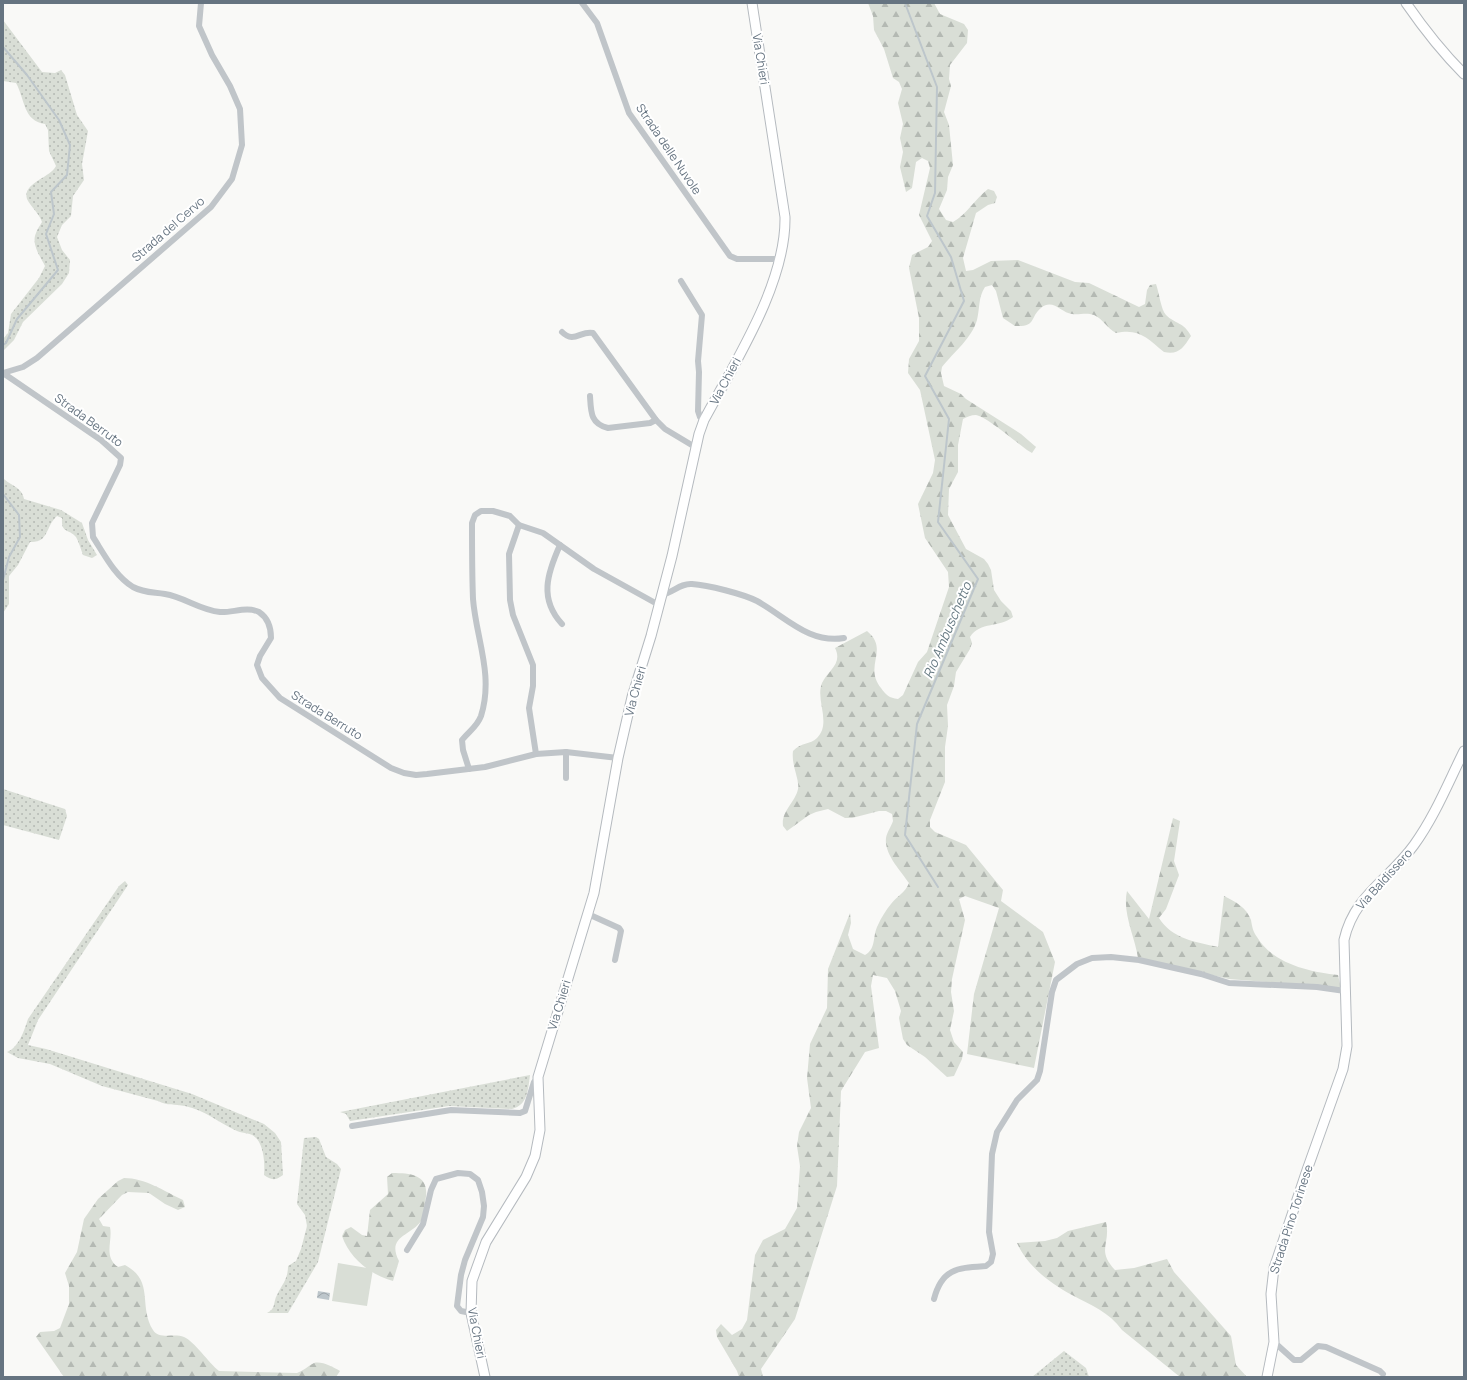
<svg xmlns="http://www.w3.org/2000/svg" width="1467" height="1380" viewBox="0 0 1467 1380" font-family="Manrope,sans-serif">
<defs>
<pattern id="grass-dots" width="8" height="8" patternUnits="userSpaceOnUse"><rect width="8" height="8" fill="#d9ded6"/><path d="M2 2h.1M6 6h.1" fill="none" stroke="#b4b9b3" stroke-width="1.8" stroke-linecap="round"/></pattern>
<pattern id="forest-firs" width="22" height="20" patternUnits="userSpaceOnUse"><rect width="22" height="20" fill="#d9ded6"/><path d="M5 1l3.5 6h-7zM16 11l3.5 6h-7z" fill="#b4b9b3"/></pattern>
<pattern id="water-waves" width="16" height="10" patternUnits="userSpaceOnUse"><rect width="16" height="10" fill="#bdc6cb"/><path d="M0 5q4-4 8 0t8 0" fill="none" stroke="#9da5aa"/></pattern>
</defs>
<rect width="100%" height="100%" fill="#f9f9f7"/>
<g fill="url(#grass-dots)">
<path d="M 3,20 L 42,72 L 55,73 L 61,70 L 65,75 L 77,115 L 88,131 L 82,164 L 84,180 L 73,196 L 71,216 L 62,225 L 57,237 L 62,250 L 70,260 L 69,273 L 62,284 L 23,322 L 14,340 L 3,351 L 3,339 L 8,333 L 11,314 L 39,278 L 45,266 C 40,256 31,244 36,233 C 37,229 40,226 42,222 C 39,213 31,207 27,199 C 22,183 50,178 56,166 L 49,151 L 48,130 L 45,124 C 23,121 25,99 16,83 L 3,81 Z"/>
<path d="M 3,478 C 11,486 22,487 24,499 L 61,510 L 82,523 L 88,540 L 97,555 L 92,558 L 83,555 C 81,550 79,542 76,537 C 68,528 61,534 62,518 L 57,516 C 45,527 49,543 30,542 L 18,565 L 9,576 L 9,604 L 3,613 Z"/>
<polygon points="3,789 65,809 67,816 59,840 3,825"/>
<path d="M 125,881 L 128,885 L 38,1020 L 28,1045 L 46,1049 L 192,1094 L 264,1124 L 275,1133 L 281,1142 L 283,1175 C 275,1181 271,1180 264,1175 C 265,1164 264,1148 257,1139 C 251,1132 245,1134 237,1131 C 219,1123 205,1110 185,1106 C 175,1104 167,1106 158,1101 L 102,1086 L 50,1064 L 18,1058 L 7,1052 C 19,1047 24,1031 28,1019 L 119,886 Z"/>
<path d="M 530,1075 C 528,1089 528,1105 512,1109 L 449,1106 L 350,1121 L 346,1114 L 340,1112 Z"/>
<path d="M 316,1137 L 319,1139 L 326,1157 L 337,1164 L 341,1169 L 318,1262 L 288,1313 L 267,1313 C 276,1309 273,1302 277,1295 C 282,1284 288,1280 288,1266 L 296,1261 L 301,1249 L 307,1226 L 305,1215 L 297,1204 L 304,1138 Z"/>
<polygon points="1064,1351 1086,1368 1089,1377 1032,1377"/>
</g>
<g fill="url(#forest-firs)">
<path d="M 868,3 L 934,3 L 940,14 L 964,24 L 968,30 L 967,43 L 950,65 L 949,79 L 951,86 L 944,112 L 949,125 L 953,165 L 948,177 L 947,190 L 939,209 L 946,220 L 953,222 C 967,214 975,199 988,189 L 994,191 L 997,197 L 995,203 L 988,205 L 976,213 L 963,258 L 966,271 L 973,270 L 991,261 L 1018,260 L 1075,282 L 1089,283 L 1139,307 L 1145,304 L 1147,290 L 1150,285 L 1156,284 C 1159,292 1161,310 1166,315 C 1175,324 1184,322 1191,336 C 1183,348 1179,355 1164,352 C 1147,338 1139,328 1116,333 C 1107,328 1103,319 1094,315 C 1086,312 1080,315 1072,314 C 1061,313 1053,298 1041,308 C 1029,318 1037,327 1015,326 L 1003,318 L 996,291 L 992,285 L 985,287 C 978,298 980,308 977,320 C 972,338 954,352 942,367 L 941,373 L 944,386 L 961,394 L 966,399 L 1021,434 L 1036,447 L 1032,453 L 1027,450 C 1016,442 987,417 976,415 C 971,415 967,417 963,419 L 958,445 L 958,472 L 949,489 L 948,515 L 966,549 L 984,559 L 988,564 L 991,570 L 994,590 L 1001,601 L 1011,611 L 1013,617 C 1000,628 980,621 970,637 L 972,643 L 970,649 L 956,672 L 954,686 L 947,705 L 948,726 L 945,747 L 945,782 L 930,820 L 930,827 L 935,832 L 966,845 L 1003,890 L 1001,901 L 1043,932 L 1055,962 L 1034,1068 L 967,1054 L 974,994 L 999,908 L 965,896 L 959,899 L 965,920 L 952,979 L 951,992 L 954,1011 L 950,1030 L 954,1042 L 963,1052 L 962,1059 L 954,1076 L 947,1077 L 925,1057 L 907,1045 L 903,1039 L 899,1018 L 901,1011 L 895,991 L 887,978 L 873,975 L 871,986 L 879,1048 L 865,1052 L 841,1091 L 837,1186 L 795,1319 L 761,1369 L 763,1377 L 739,1377 L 737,1371 L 717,1337 L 716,1330 L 721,1324 L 732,1335 L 742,1329 L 747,1320 L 755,1255 L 763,1240 L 785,1229 L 797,1208 L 800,1166 L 797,1146 L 799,1132 L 811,1108 L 807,1078 L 810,1044 L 827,1008 L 828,969 L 850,913 L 851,923 L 848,935 L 853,949 L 865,955 C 877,948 872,936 878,925 C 881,918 886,910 891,904 C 897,896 905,893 909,883 C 901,871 884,854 886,838 C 887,832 891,827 893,821 L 892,814 L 886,811 L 879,811 L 852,818 L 845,818 L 828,809 L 816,812 L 809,815 L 787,831 L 783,826 C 781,811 795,803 798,789 C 800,780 791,765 793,751 C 801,742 810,745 817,738 C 832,723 815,700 822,683 C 828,670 843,664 835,648 L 867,631 C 890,650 863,665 881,688 C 886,695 889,698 898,699 L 903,695 L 918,662 L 927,652 L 949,587 L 948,572 L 925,538 L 918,504 L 933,473 L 935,460 L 920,390 L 908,373 L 909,359 L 919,341 L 919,318 L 909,268 L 912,255 L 928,247 L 932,241 L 919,215 L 930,168 L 928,161 L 922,158 L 916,162 L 912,188 L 906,192 L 900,167 L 903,152 L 900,138 L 903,124 L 898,103 L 902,89 L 899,82 L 893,78 L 884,49 L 874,30 L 873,16 Z"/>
<path d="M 1173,818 L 1180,821 L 1174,861 L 1179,875 L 1166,909 L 1159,918 C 1172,939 1196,942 1218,947 L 1224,896 C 1236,902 1246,907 1251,920 C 1252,926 1253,932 1257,937 C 1273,964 1310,972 1338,975 L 1341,988 L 1229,979 L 1138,958 C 1135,937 1122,913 1127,891 L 1149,919 Z"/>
<path d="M 392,1173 C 414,1173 431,1176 425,1202 C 424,1208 424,1216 421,1221 C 411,1236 386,1236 399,1261 L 393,1281 C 371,1275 350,1259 342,1236 L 345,1230 L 351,1227 L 362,1235 L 367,1236 L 370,1210 L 388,1194 L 387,1177 Z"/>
<path d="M 124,1178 C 145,1178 164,1191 183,1200 L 185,1207 L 178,1210 L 165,1204 L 149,1193 L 128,1192 L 122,1195 L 99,1219 L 103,1226 L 110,1227 C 113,1241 103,1256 118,1267 L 125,1265 C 155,1281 138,1306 153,1330 C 159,1340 174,1333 184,1337 C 194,1341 209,1363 219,1371 L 297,1373 C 303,1371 308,1366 314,1363 C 322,1361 333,1367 340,1371 L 336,1377 L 64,1377 L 36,1337 L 40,1332 L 54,1331 L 60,1328 L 69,1304 L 69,1286 L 65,1273 L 77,1252 L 84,1219 L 98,1199 L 118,1181 Z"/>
<path d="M 1106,1222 C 1111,1244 1096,1250 1115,1270 L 1134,1268 L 1167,1259 L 1174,1272 L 1231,1336 L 1236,1365 L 1247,1377 L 1180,1377 L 1122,1330 C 1109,1312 1091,1305 1072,1295 C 1050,1283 1028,1267 1017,1243 L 1045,1241 L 1057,1238 L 1068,1231 Z"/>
</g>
<polygon fill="#d9ded6" points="338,1263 373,1269 367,1306 332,1301"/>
<polygon fill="url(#water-waves)" points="318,1291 330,1293 329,1300 317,1298"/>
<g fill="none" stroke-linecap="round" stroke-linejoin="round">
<g stroke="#bdc6cb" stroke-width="2">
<polyline points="905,3 937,87 935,193 927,216 951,257 964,301 925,376 949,419 938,522 978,579 917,724 905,835 938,887"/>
<polyline points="3,47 27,75 59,120 70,145 67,175 51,192 54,214 46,234 58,270 17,319 6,343 3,345"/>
<polyline points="3,494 19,515 20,537 9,557 3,580"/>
</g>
<g stroke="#b5babf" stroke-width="11">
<g id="secondary">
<path d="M 1406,3 C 1424,29 1442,52 1464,74"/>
<path d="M 485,1377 L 471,1313 L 472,1281 L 486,1242 L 526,1177 L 535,1156 L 540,1130 L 538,1077 L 594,893 L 618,758 L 632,697 L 651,636 L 672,556 L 699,434 L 704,420 C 735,362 786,284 785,217 L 752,3"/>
<path d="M 1267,1377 L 1274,1342 L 1271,1294 L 1274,1268 L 1307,1170 L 1343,1069 L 1347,1046 L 1344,940 C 1354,895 1389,880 1414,845 C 1435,816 1448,783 1464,751"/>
</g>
</g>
<g stroke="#c0c5c9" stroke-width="6">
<polyline points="582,3 597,23 629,113 730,256 737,259 779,259"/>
<polyline points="681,281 702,315 698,361 699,372 698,411 700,417 704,420"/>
<path d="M 562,332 C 574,344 581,330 593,333 L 656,420 L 665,429 L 695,447"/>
<path d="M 3,373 L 101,440 L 121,458 L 120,465 L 92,523 L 93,537 C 104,554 115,576 133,587 C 144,593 153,592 165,594 C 184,597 200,610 220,612 C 232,613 247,606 259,612 C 268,618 271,628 271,638 L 260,656 L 257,665 L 262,678 L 280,698 L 391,768 L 404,773 L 416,775 L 427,774 L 485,767 L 536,754 L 566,752 L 618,758"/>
<polyline points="3,373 23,367 37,358 211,207 232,179 242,145 240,109 230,86 212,55 199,26 201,3"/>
<path d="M 590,396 C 591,411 590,424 608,428 L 650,423 L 656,420"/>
<polyline points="519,525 509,554 510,600 513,615 533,665 533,686 529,708 536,754"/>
<path d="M 560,545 C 547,574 539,599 562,624"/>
<path d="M 661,595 C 673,593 680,583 692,584 C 708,585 743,594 757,601 C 786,617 809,644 844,638"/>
<path d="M 469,769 L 463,750 L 462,740 C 469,731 477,727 481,716 C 494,675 476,638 473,599 C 472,574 472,548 472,523 L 475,515 L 481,511 L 493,511 L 510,516 L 519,525 L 543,533 L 594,569 L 659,605"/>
<polyline points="566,778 566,752"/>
<polyline points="588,914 619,928 621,931 615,960"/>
<polyline points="352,1126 451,1110 520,1113 525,1111 534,1082 538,1077"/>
<polyline points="407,1250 423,1224 431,1190 436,1179 458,1173 470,1174 478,1180 482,1192 484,1206 483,1217 465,1260 461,1275 457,1306 461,1311 471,1313"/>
<path d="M 934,1299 C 942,1268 958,1268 986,1266 L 991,1262 L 993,1254 L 989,1232 L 992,1154 L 997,1132 L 1017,1100 L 1037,1080 L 1040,1071 L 1052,992 L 1056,980 L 1077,964 L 1092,958 L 1111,957 L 1139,960 L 1201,974 L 1229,983 L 1317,987 L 1345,991"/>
<polyline points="1274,1342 1294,1360 1301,1360 1318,1346 1326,1347 1380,1371 1383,1374"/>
</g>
<use href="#secondary" stroke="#fff" stroke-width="9"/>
</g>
<g text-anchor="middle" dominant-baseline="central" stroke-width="4" stroke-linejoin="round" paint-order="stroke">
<g font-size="12" fill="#667481" stroke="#fff">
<text transform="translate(761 59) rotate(81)">Via Chieri</text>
<text transform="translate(669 149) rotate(56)">Strada delle Nuvole</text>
<text transform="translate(168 229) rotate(-41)">Strada del Cervo</text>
<text transform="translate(725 381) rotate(-62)">Via Chieri</text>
<text transform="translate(89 420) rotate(36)">Strada Berruto</text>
<text transform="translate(635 691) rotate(-75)">Via Chieri</text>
<text transform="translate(327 715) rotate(32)">Strada Berruto</text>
<text transform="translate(1384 879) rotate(-48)">Via Baldissero</text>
<text transform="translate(559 1005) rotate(-73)">Via Chieri</text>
<text transform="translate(1291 1219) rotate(-72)">Strada Pino Torinese</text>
<text transform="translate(477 1333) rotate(79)">Via Chieri</text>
</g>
<g font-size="13" font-style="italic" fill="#667982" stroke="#fff">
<text transform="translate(947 630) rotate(-67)">Rio Ambuschetto</text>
</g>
</g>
<rect width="1467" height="1380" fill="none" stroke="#667481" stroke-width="8"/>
</svg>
